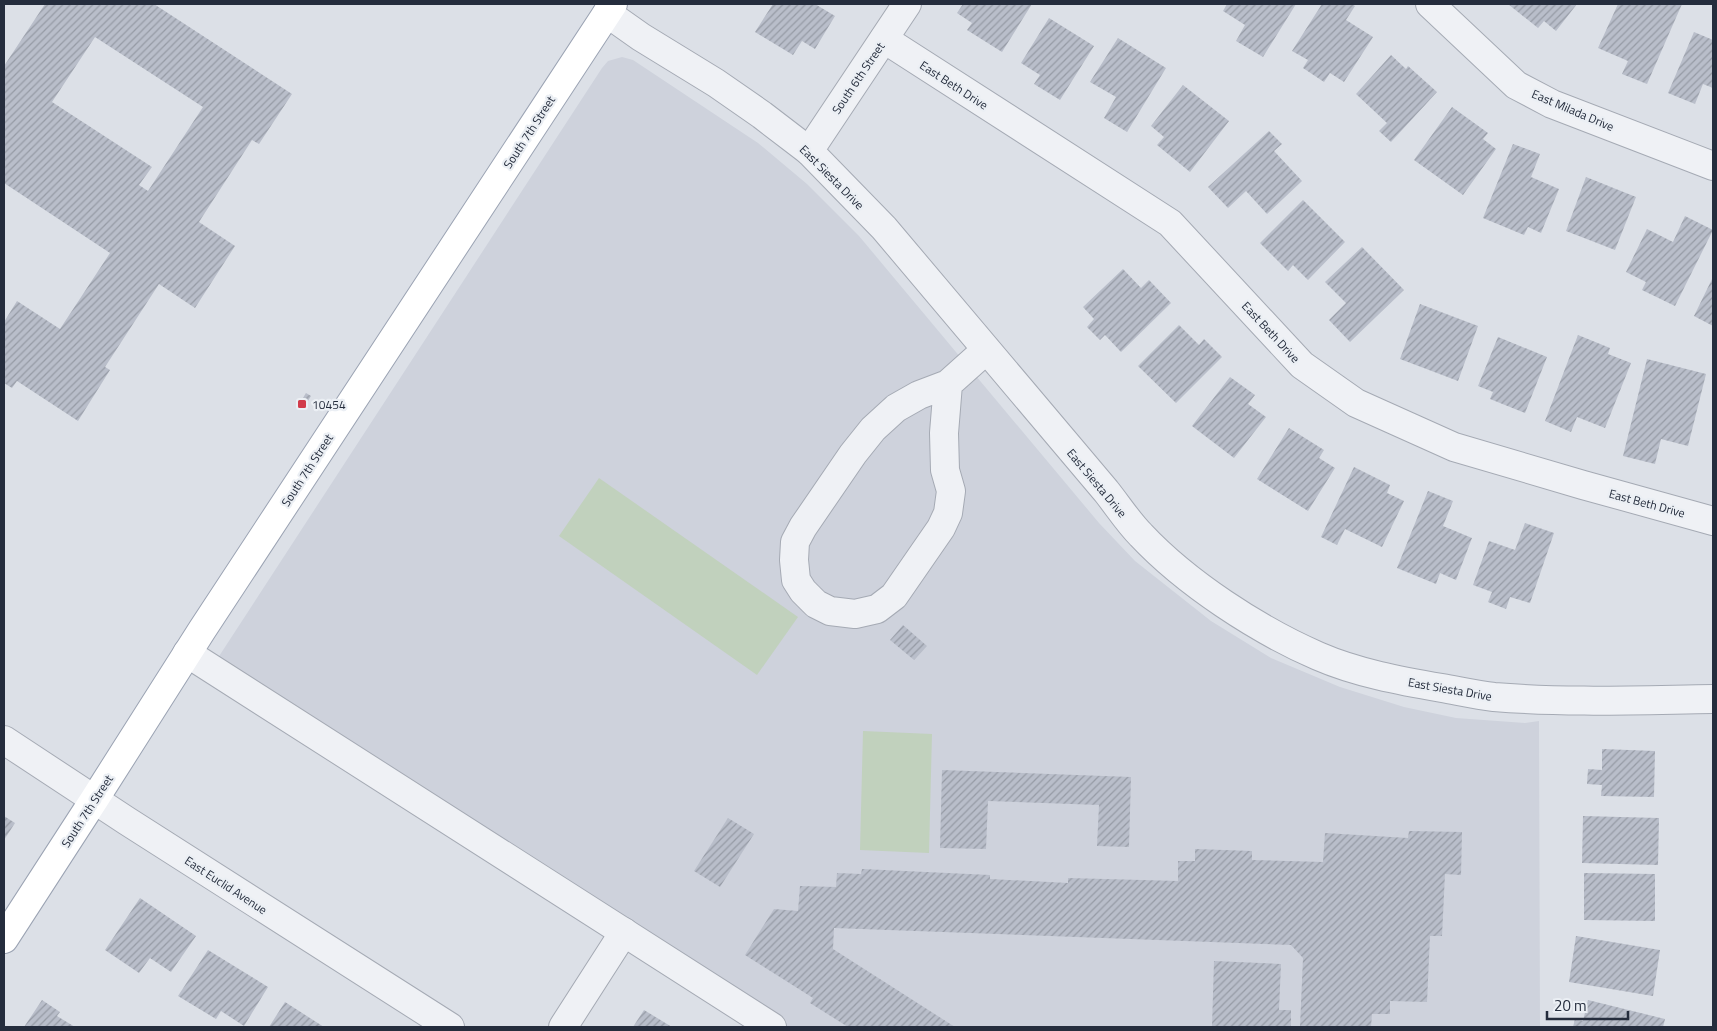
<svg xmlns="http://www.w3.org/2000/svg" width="1717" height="1031" viewBox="0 0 1717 1031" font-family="'Titillium Web',sans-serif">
<defs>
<pattern id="building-hatch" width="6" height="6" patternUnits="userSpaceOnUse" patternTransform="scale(1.25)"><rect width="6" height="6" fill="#b9beca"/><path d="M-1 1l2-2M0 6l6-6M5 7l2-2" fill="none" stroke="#969ba5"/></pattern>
</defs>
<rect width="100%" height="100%" fill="#dce0e7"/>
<polygon fill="#ced2dc" points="622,57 633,60 758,143 807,184 859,236 1099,523 1135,561 1211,621 1271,658 1340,687 1404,707 1456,718 1525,723 1539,721 1540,1027 779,1027 212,667 602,68 608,61"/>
<g fill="#c1d1bd">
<polygon points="599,478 798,617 757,675 559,536"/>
<polygon points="863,731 932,734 929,853 860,850"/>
</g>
<g fill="url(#building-hatch)" fill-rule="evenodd">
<path d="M 45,4 L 154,4 L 292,94 L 259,144 L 252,140 L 199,222 L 235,246 L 195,308 L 159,284 L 105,367 L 110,370 L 78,421 L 17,381 L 12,388 L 4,383 L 4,322 L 17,301 L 60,329 L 110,253 L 4,183 L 4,66 ZM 95,37 L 203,107 L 148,191 L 139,185 L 152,167 L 52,102 Z"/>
<polygon points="773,4 815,4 835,16 815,49 802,41 793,55 755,32"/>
<polygon points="963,4 1032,4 1002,52 967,30 972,23 957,13"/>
<polygon points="1227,4 1296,4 1263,57 1236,41 1245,25 1223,11"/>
<polygon points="1322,4 1352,4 1355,6 1346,20 1373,37 1344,82 1330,73 1324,82 1303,68 1308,60 1292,51"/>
<polygon points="1508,4 1577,4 1556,31 1544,21 1538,28"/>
<polygon points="1618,4 1682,4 1647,84 1622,74 1628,61 1598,48"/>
<polygon points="1049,18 1094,46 1060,100 1034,84 1040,75 1021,63"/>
<polygon points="1694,32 1713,40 1713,88 1703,84 1695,104 1668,93"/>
<polygon points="1118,38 1166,68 1127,132 1104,118 1116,97 1090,82"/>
<polygon points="1391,55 1406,69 1408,66 1437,92 1391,142 1379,131 1387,123 1356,94"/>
<polygon points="1183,85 1229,121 1190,172 1157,145 1164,137 1151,126"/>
<polygon points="1452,107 1488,133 1483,139 1496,149 1463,195 1414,160"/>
<polygon points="1269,131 1282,144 1274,151 1302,181 1267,214 1246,191 1228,208 1208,187"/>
<polygon points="1513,144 1540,154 1531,177 1559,189 1541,233 1528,227 1524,235 1483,218"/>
<polygon points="1586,177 1636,197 1615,250 1566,231"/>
<polygon points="1303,200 1345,242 1308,280 1293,265 1288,271 1260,243"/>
<polygon points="1685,216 1713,230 1675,306 1642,290 1646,282 1626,272 1647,229 1673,242"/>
<polygon points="1362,247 1404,290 1350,342 1329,320 1346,303 1325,282"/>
<polygon points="1123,269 1141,288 1149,280 1171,303 1121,352 1105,335 1100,340 1087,327 1094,319 1083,307"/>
<polygon points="1713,277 1713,326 1694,316"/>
<polygon points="1420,304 1478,326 1458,381 1400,359"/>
<polygon points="1179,325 1199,345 1204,339 1222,357 1176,403 1138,366"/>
<polygon points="1578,335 1610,348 1608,354 1631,363 1605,428 1577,417 1571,432 1545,421"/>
<polygon points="1498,337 1547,357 1525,413 1490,399 1493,392 1478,386"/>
<polygon points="1647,359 1706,374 1688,446 1661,439 1655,464 1623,456"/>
<polygon points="1230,377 1255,395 1248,404 1266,417 1234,458 1192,426"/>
<polygon points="306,393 311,396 303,409 298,406"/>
<polygon points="1289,428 1324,450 1319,458 1335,468 1308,511 1257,479"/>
<polygon points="1354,467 1390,485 1387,493 1404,501 1382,547 1345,529 1337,545 1321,537"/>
<polygon points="1428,491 1453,501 1443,526 1472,538 1456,580 1440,573 1436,584 1397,568"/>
<polygon points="1525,523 1554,533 1530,603 1510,597 1506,609 1488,602 1492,592 1473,585 1489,541 1515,550"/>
<polygon points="903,625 927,646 914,660 890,640"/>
<polygon points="1602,749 1655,751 1654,797 1601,796 1602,785 1587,784 1588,769 1602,770"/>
<polygon points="942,770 1131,777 1129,847 1097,846 1099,805 988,801 986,849 940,848"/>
<polygon points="4,816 15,823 4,840"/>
<polygon points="1583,816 1659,818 1658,865 1582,863"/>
<polygon points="728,818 754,834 720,887 694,871"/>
<polygon points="1409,831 1462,832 1461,875 1445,874 1442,936 1430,936 1427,1002 1390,1001 1390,1014 1372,1014 1371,1027 1300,1027 1303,958 1291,945 834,928 833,949 955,1027 848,1027 810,1003 813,998 745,955 774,909 798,911 800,886 836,887 837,873 861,874 862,869 990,875 990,879 1068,883 1068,878 1178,881 1178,861 1195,861 1195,849 1252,851 1252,860 1323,862 1325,833 1408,838"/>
<polygon points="1584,873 1655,874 1655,921 1584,920"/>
<polygon points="140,898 196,936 171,972 150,958 139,973 105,950"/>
<polygon points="1576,936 1660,950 1653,996 1569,982"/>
<polygon points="208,950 268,987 244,1026 221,1011 216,1019 178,996"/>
<polygon points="1214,961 1281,964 1279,1010 1291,1010 1291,1027 1212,1027"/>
<polygon points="42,1000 60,1012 57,1016 75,1027 24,1027"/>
<polygon points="1588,1000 1665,1019 1663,1027 1573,1027 1575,1019 1583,1021"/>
<polygon points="285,1002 324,1027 269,1027"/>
<polygon points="644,1010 672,1027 633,1027"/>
</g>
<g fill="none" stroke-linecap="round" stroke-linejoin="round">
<g stroke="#a5aab4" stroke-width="30">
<g id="minor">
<polyline points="1430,4 1516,85 1552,104 1713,166"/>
<path d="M 607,13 L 641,37 L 716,83 L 762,115 L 809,151 L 884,228 L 1106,491 C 1118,506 1128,522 1141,535 C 1186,583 1258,630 1318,656 C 1357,673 1401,681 1442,688 C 1459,691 1477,695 1494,697 C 1567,703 1641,700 1713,699"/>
<polyline points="884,39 1170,223 1302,365 1356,403 1454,447 1583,485 1713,521"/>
<polyline points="809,151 907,4"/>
<polyline points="948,384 944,433 945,470 951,491 948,513 941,528 894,596 877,609 855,614 830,611 816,604 803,591 796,580 794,560 795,542 803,527 853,454 873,429 896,408 919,395 948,384 986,350"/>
<polyline points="187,653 772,1027"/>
<polyline points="4,740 127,821 450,1027"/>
<polyline points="563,1027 624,932"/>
</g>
</g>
<g stroke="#9ba3b3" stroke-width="30">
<polyline id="major" points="4,939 94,800 202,630 613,4"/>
</g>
<use href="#minor" stroke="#eff1f5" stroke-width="28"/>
<use href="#major" stroke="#fff" stroke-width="28"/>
</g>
<rect fill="#d13b4a" stroke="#ebeff4" stroke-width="2" x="297" y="399" width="10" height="10" rx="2.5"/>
<g text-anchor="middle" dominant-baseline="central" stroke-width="4.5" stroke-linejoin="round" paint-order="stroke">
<g font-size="12" fill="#252d3d" stroke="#ebeff4">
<text transform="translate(858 78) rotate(-56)">South 6th Street</text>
<text transform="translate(954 85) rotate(33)">East Beth Drive</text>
<text transform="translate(1573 110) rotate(23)">East Milada Drive</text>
<text transform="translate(529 132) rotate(-57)">South 7th Street</text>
<text transform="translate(832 177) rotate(45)">East Siesta Drive</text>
<text transform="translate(1271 332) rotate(47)">East Beth Drive</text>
<text transform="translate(307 470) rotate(-57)">South 7th Street</text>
<text transform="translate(1097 483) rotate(50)">East Siesta Drive</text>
<text transform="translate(1647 503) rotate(15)">East Beth Drive</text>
<text transform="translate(1450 689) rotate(10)">East Siesta Drive</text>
<text transform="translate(87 811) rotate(-57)">South 7th Street</text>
<text transform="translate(226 885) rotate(33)">East Euclid Avenue</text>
</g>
<g font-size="12" fill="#252d3d" stroke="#ebeff4" text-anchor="start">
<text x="312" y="404">10454</text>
</g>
</g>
<rect width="1717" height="1031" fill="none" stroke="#252d3d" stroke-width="10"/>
<path d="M1547 1011v8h81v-8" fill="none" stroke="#252d3d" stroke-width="2.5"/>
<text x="1554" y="1011" font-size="15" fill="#252d3d" stroke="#ebeff4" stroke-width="4" paint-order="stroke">20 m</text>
</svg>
